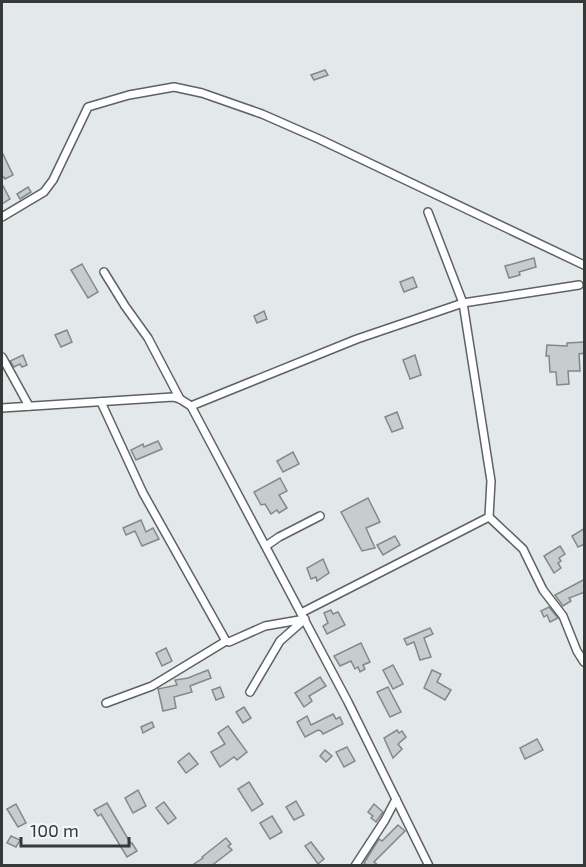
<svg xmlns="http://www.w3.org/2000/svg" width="586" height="867" viewBox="0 0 586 867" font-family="'Exo 2',sans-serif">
<rect width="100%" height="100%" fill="#e3e9ea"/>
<g fill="#c7cdce" stroke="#838889" stroke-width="1.5">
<polygon points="325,70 328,75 314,80 311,75"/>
<polygon points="2,152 13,175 5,179 4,177 2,178"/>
<polygon points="2,184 10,199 2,204"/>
<polygon points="28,187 31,192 20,199 17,194"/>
<polygon points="534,258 536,267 519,272 520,275 509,278 505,266"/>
<polygon points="82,264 98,292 88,298 71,270"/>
<polygon points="413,277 417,287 404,292 400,282"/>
<polygon points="264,311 267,319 257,323 254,316"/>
<polygon points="67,330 72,342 61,347 55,335"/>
<polygon points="585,342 585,353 579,354 580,371 568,371 569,384 557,385 556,372 550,372 549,356 546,356 547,345 567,346 567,343"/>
<polygon points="23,355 27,365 22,367 20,364 14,367 10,361"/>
<polygon points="415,355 421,375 410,379 403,360"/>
<polygon points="397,412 403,428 392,432 385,417"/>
<polygon points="158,441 162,449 136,460 131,450 143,444 144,447"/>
<polygon points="293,452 299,464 283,472 277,461"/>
<polygon points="280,478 287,491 279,495 287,508 279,513 277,510 271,514 265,504 261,505 254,492"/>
<polygon points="368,498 380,522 366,528 375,548 362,551 341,512"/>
<polygon points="141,520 146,532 153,528 159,539 142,546 135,531 126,535 123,528"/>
<polygon points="585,528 585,544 578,547 572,536"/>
<polygon points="395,536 400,545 383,555 377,545"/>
<polygon points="560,546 565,554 559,558 561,561 558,563 561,568 554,573 544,556"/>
<polygon points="323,559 329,573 317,581 316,577 311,579 307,568"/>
<polygon points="585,579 585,592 569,598 571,601 563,606 555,595"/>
<polygon points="549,607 558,618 550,622 547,615 544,617 541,611"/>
<polygon points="331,610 333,614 338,612 345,625 327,634 323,626 328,623 324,613"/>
<polygon points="430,628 433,634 424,638 431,657 420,660 414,642 407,645 404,639"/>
<polygon points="361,643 370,662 363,665 365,669 360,672 358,667 355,669 351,661 340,666 334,656"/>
<polygon points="166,648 172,661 162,666 156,653"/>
<polygon points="393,665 403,684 393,689 383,670"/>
<polygon points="208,670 211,678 190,686 192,692 174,697 176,708 163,711 158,689 177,685 175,680 188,678"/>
<polygon points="432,670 441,674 437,682 451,690 445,700 424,688"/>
<polygon points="320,677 326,686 309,696 312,701 304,707 295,693"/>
<polygon points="220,687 224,697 216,700 212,690"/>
<polygon points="388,687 401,712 390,717 377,692"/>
<polygon points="244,707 251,718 243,723 236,712"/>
<polygon points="333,714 336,719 340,717 343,724 323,734 321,731 318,730 305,737 297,722 307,716 311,725"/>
<polygon points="152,722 154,727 143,733 141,727"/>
<polygon points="228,726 247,752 237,760 234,757 220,767 211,752 225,744 218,733"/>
<polygon points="397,730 399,733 402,731 406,737 398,744 402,749 393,758 384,738"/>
<polygon points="537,739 543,750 525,759 520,748"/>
<polygon points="347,747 355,761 344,767 336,752"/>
<polygon points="325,750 332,756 326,762 320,756"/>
<polygon points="189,753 198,764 186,773 178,762"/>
<polygon points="249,782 263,804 252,811 238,789"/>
<polygon points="138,790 146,806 133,813 125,798"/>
<polygon points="296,801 304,815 294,820 286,807"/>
<polygon points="164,802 176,818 168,824 156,808"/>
<polygon points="107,803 131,844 132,843 137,851 127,857 101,814 98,816 94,810"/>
<polygon points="16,804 26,823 18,827 7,809"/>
<polygon points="374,804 383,812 376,822 371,818 373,816 368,812"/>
<polygon points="272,816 282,832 270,839 260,823"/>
<polygon points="398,825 405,831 374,862 379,866 367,866 364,863 379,839 382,841"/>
<polygon points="11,836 20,840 16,847 7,843"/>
<polygon points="226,838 231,844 228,846 232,850 211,866 191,866 203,858 202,857"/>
<polygon points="311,842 324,859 318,864 305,846"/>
</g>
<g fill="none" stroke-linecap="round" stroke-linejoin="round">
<g stroke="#5d6263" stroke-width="10">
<g id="street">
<polyline points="2,217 44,192 53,180 88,107 129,95 174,87 202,93 262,114 319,139 584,265"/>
<polyline points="104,272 125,306 148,338 180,399"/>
<polyline points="2,357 29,406"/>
<polyline points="101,402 143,493 226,641"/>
<polyline points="191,406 357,339 463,303 579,285"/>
<polyline points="2,408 173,397 180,399 191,406 348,702 429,866"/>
<polyline points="489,517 523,549 543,590 563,616 577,651 584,662"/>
<polyline points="266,546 279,537 320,516"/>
<polyline points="301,613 489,517 491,481 463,303 428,212"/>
<polyline points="106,703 152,686 226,641 229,642 265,626 305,619 280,641 250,692"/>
<polyline points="355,866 385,820 396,799"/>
</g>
</g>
<use href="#street" stroke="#fff" stroke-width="7"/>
</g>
<rect width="586" height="867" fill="none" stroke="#373939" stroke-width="6"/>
<path d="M21 837v9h108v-9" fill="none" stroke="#373939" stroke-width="3"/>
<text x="30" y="837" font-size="18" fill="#373939" stroke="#f0f6f7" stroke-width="4.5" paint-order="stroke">100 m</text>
</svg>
